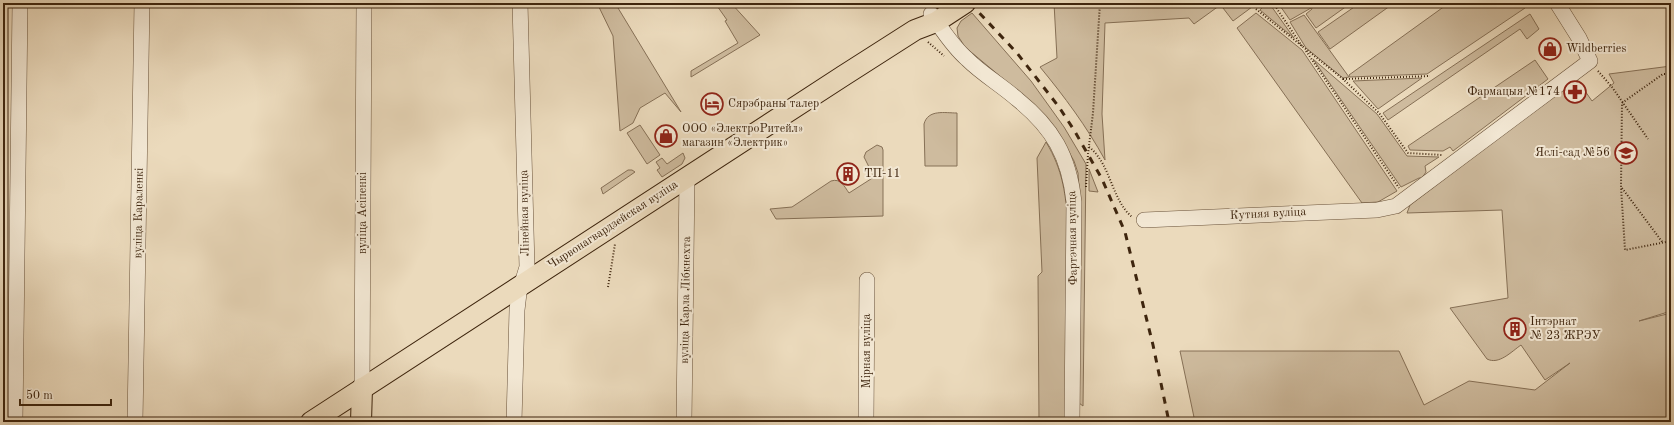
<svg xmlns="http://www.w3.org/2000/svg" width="1674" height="425" viewBox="0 0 1674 425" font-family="'Old Standard TT',serif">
<rect width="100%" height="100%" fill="#ebdabc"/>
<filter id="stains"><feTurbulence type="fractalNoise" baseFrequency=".005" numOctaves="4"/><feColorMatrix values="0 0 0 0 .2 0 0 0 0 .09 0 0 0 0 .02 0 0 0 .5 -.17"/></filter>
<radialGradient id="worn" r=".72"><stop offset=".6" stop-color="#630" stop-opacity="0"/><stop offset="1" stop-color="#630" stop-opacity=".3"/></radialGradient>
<g fill="#cebb9e" stroke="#867056">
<polygon points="597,3 615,3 681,112 665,93 640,108 633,123 620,131 613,36"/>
<polygon points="715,3 731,3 760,35 691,77 691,71 738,43 725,21 727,20"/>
<path d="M 1054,3 L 1223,3 L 1194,24 L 1189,18 L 1105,23 L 1102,114 L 1105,160 C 1087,127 1064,96 1040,67 L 1057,58 Z"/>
<polygon points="1229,3 1249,3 1252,7 1233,21 1223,8"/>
<polygon points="1266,3 1269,3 1294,38 1260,10"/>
<polygon points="1278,3 1308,3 1311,8 1290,20"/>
<polygon points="1310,3 1351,3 1316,28 1306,14 1312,9"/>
<polygon points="1360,3 1394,3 1330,49 1318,32"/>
<polygon points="1449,3 1522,3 1525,8 1427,74 1350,77 1349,75"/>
<polygon points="972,13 1031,81 1049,106 1064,127 1086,164 1083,406 1079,403 1079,189 1078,173 1074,161 1060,136 1007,82 965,47 958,36 957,28 961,21"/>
<polygon points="1256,13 1302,50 1397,191 1378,202 1362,203 1237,28"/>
<polygon points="1530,14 1539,29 1527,39 1520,29 1388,120 1383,113"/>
<polygon points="1304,15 1349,77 1343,78 1306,48 1290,22"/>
<polygon points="1313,59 1377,114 1407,156 1439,157 1425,166 1426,172 1422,178 1419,178 1401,187"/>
<polygon points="1535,60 1548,79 1453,151 1450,147 1443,151 1410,150 1408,146"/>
<path d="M 1671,66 L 1671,311 L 1639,321 L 1671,313 L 1671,422 L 1195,422 L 1180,351 L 1399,351 L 1424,405 L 1469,381 L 1535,390 L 1570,363 L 1545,380 L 1521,345 C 1511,352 1499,365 1487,359 L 1450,308 L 1508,298 L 1502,210 L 1407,213 L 1410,205 L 1576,78 L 1592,101 L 1614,83 L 1609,74 Z"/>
<polygon points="1422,78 1378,109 1353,81"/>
<path d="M 957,113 L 957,166 L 925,166 L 924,124 C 928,109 945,113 957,113 Z"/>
<polygon points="640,125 660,155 647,164 627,133"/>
<path d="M 1046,142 C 1063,170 1066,195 1068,227 L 1066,422 L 1039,422 L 1038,276 L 1042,272 L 1037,158 Z"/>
<path d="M 877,145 L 882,147 L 883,150 L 883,216 L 776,219 L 770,209 L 792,207 L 831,181 C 841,178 844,186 849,193 L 874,177 L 864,157 L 866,152 Z"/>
<polygon points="683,153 685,158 682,164 662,177 657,170 660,168 656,162 662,158 667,164"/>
<polygon points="1089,169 1098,192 1089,191"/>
<polygon points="628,170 632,170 635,172 603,194 601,188"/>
</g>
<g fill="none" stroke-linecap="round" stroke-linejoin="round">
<g stroke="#69523a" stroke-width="16">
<g id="minor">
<path d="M 931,14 C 942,29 952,46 967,59 C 982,74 1001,85 1017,99 C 1053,128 1069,156 1074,202 L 1072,422"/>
<polyline points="1144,220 1377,210 1396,206 1590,61 1579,38 1557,3"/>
<polyline points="362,388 364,3"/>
<polyline points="15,422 20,3"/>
<polyline points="135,422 142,3"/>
<polyline points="514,422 517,310 519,293 527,267 520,3"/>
<polyline points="684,422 687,177"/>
<polyline points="866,422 867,280"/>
</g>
</g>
<g stroke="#3e250e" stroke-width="22">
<g id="major">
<polyline points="311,422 843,76 915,30 936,22 965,3"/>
<polyline points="361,422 362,388"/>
</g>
</g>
<g stroke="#3e250e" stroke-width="2" stroke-dasharray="1 2" stroke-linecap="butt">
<polyline points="1273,3 1302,46"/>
<polyline points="1256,9 1343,79 1379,113 1408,153 1442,155"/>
<polyline points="928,42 944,56"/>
<polyline points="1306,51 1399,188"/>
<polyline points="1598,71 1612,87 1648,139"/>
<polyline points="1671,74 1663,74 1622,103 1621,187 1625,250 1671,241"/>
<polyline points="1343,79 1430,76"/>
<path d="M 1089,147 C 1111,164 1111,199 1132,217"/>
<polyline points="1086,187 1088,154 1093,113 1100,3"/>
<polyline points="1622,188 1663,243"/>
<polyline points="608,287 615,244"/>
</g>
<use href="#minor" stroke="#f2e7d3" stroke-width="15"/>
<use href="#major" stroke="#ebdabc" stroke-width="20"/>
<polyline stroke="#3e250e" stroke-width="3" stroke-dasharray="7 7" stroke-linecap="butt" points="970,3 1017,53 1059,107 1074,130 1102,179 1125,232 1153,345 1169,422"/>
</g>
<defs>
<g id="shop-ring" transform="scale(1.15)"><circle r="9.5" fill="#f2e7d3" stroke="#8f2418" stroke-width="1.5"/><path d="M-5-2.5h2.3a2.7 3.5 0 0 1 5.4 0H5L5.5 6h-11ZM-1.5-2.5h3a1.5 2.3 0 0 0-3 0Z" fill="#8f2418"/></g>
<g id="pharmacy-ring" transform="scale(1.15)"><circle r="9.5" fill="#f2e7d3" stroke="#8f2418" stroke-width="1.5"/><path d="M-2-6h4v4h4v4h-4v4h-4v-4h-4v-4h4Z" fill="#8f2418"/></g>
<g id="hotel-ring" transform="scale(1.15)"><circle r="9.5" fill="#f2e7d3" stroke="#8f2418" stroke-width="1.5"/><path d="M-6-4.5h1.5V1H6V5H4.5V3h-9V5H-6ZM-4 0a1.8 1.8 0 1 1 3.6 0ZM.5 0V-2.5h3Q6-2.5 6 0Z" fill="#8f2418"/></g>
<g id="school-ring" transform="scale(1.15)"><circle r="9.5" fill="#f2e7d3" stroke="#8f2418" stroke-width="1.5"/><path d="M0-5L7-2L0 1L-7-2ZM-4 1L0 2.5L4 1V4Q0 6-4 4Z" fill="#8f2418"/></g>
<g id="building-ring" transform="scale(1.15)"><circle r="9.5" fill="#f2e7d3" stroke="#8f2418" stroke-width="1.5"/><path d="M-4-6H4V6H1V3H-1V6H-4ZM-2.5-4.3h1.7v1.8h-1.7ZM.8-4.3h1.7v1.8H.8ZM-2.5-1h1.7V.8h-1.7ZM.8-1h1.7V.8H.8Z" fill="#8f2418"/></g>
</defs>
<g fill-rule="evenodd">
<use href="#shop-ring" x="1550" y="49"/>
<use href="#pharmacy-ring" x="1575" y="92"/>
<use href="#hotel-ring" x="712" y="104"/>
<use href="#shop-ring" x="666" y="136"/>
<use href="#school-ring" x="1626" y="153"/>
<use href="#building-ring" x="848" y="174"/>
<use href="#building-ring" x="1515" y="329"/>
</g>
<g text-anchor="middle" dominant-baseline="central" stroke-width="4" stroke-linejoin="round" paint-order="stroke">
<g font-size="12" fill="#3e250e" stroke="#f2e7d3" text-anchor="start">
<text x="1566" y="49">Wildberries</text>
<text x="1560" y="92" text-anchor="end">Фармацыя №174</text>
<text x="728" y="104">Сярэбраны талер</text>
<text x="682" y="129">ООО «ЭлектроРитейл»<tspan x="682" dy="14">магазин «Электрик»</tspan></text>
<text x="1610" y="153" text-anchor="end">Яслі-сад №56</text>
<text x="864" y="174">ТП-11</text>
<text x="1530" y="322">Інтэрнат<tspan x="1530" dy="14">№ 23 ЖРЭУ</tspan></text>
</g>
<g font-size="12" fill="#3e250e" stroke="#f2e7d3">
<text transform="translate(139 213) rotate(-89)">вуліца Караленкі</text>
<text transform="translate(363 213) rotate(-90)">вуліца Асіпенкі</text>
<text transform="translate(525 213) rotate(-91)">Лінейная вуліца</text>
<text transform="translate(1268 214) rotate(-3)">Кутняя вуліца</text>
<text transform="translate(613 225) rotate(-33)">Чырвонагвардзейская вуліца</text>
<text transform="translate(1073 238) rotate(-91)">Фартэчная вуліца</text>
<text transform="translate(686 300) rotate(-89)">вуліца Карла Лібкнехта</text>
<text transform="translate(867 351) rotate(-90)">Мірная вуліца</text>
</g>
</g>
<rect width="1674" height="425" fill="none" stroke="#ebdabc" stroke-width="16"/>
<rect x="4" y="4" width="1666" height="417" fill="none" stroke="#3e250e" stroke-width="2"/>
<rect x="8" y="8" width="1658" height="409" fill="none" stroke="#3e250e"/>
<path d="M20 399v6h91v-6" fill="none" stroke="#3e250e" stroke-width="2"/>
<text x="26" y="399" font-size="12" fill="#3e250e" stroke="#f2e7d3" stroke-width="3" paint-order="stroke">50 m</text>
<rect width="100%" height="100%" filter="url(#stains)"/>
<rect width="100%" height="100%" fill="url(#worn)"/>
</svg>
